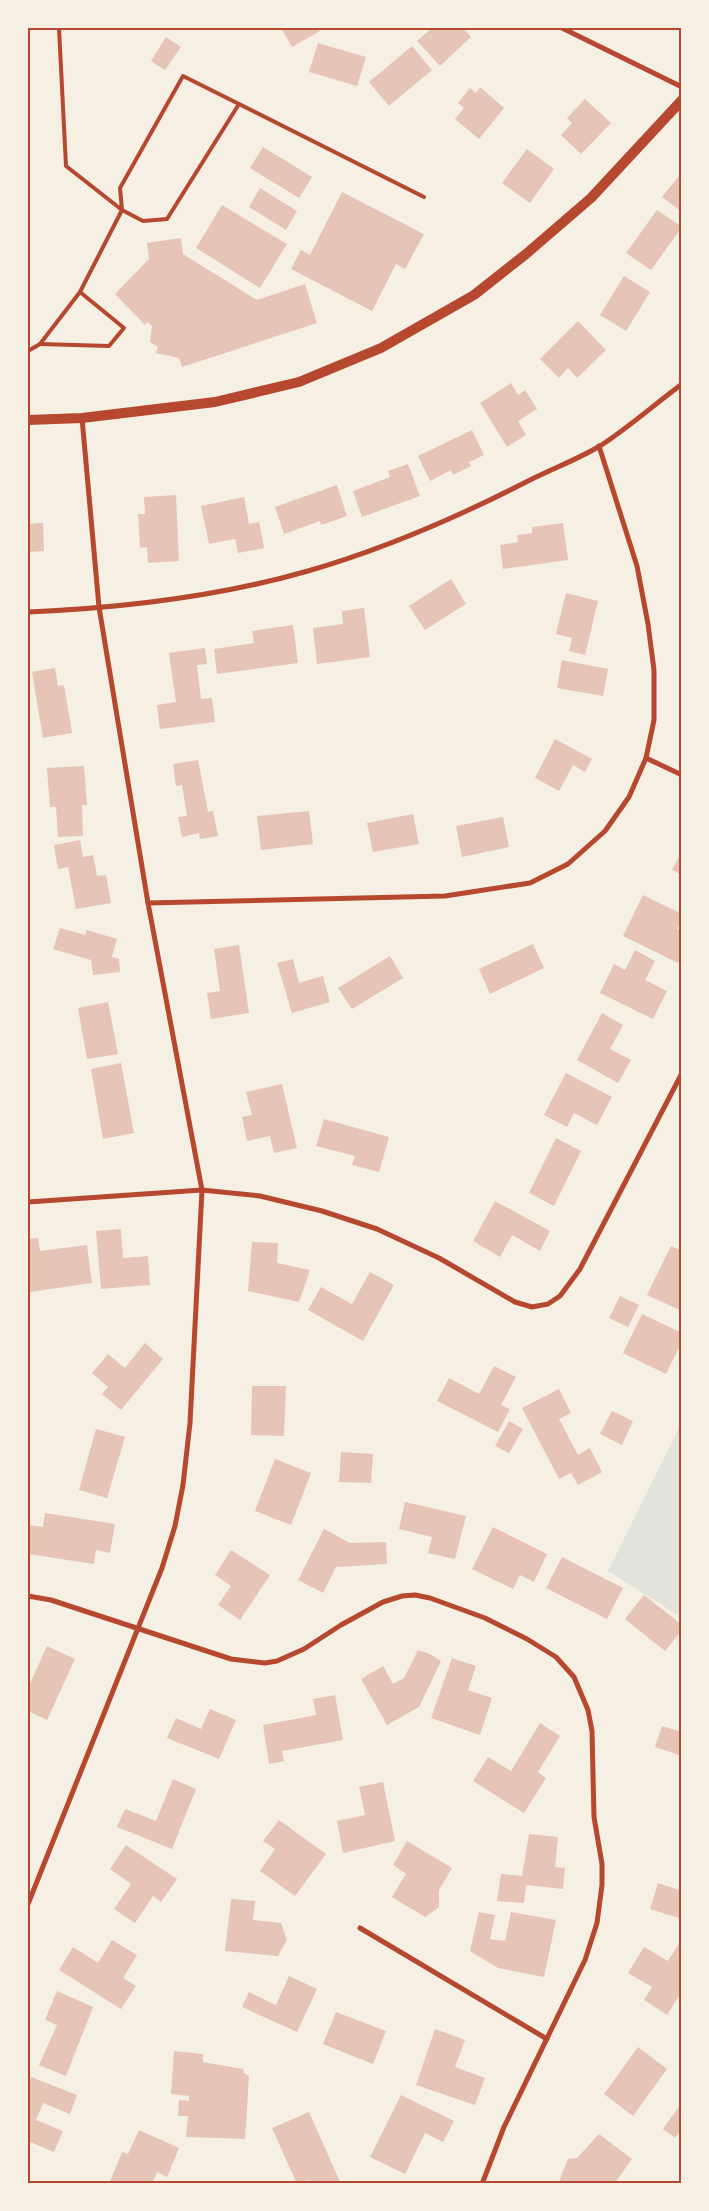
<svg xmlns="http://www.w3.org/2000/svg" width="709" height="2211" viewBox="0 0 709 2211" font-family="Barlow,sans-serif">
<rect width="100%" height="100%" fill="#f6efe4"/>
<polygon fill="#e2e4dc" points="681,1424 682,1617 681,1617 608,1571"/>
<g fill="#e6c5b7">
<polygon points="281,28 318,28 320,31 292,47"/>
<polygon points="432,28 438,28 440,30 443,28 463,28 471,37 440,66 417,41"/>
<polygon points="166,37 181,47 165,70 151,61"/>
<polygon points="318,43 366,57 357,86 309,72"/>
<polygon points="412,46 432,70 389,106 369,82"/>
<polygon points="480,87 504,108 479,139 455,119 464,108 458,103 470,88 476,93"/>
<polygon points="585,99 611,123 581,154 561,135 572,123 567,118"/>
<polygon points="263,147 312,177 299,198 250,168"/>
<polygon points="527,149 554,169 530,203 502,183"/>
<polygon points="682,172 682,212 662,197"/>
<polygon points="260,188 297,211 286,230 249,207"/>
<polygon points="342,192 424,234 405,269 396,264 372,311 291,269 301,250 310,255"/>
<polygon points="222,205 287,244 260,288 196,248"/>
<polygon points="657,210 682,227 651,270 626,253"/>
<polygon points="181,238 183,254 257,300 305,284 317,323 182,367 179,358 156,353 158,347 150,342 152,326 147,322 145,325 115,294 149,259 147,243"/>
<polygon points="624,276 650,292 626,331 600,315"/>
<polygon points="578,321 606,350 577,378 568,368 559,378 540,359"/>
<polygon points="511,383 518,395 525,390 537,409 518,421 526,435 507,447 480,403"/>
<polygon points="472,430 484,455 469,462 471,466 453,475 451,470 430,481 418,456"/>
<polygon points="408,464 420,496 362,517 353,491 390,477 388,471"/>
<polygon points="337,485 347,516 321,525 320,521 284,534 275,507"/>
<polygon points="176,495 179,561 148,563 147,547 140,548 138,514 145,514 144,497"/>
<polygon points="244,497 249,524 259,522 264,548 238,553 235,539 209,544 201,506"/>
<polygon points="43,523 44,551 28,552 28,524"/>
<polygon points="563,523 568,560 503,569 500,545 518,542 517,535 532,533 532,527"/>
<polygon points="451,579 466,604 425,630 409,606"/>
<polygon points="566,593 598,601 585,655 569,651 572,638 556,634"/>
<polygon points="364,608 370,657 317,664 313,628 343,624 342,611"/>
<polygon points="293,625 298,663 217,674 214,649 254,643 252,631"/>
<polygon points="205,648 207,664 197,665 201,699 212,698 215,722 160,729 157,705 176,702 169,653"/>
<polygon points="562,660 608,669 603,696 557,688"/>
<polygon points="55,668 58,686 64,685 72,733 43,738 32,672"/>
<polygon points="555,739 592,759 585,772 573,765 559,791 535,778"/>
<polygon points="198,760 208,812 213,811 218,836 200,839 199,833 182,837 178,817 187,816 182,785 176,786 173,764"/>
<polygon points="84,766 87,805 82,805 83,836 58,837 56,807 50,807 47,768"/>
<polygon points="309,811 313,844 261,850 257,816"/>
<polygon points="413,814 419,844 373,852 367,823"/>
<polygon points="503,817 509,847 462,857 456,826"/>
<polygon points="80,840 83,857 93,855 97,876 106,875 111,903 76,909 68,867 58,869 54,845"/>
<polygon points="682,850 682,875 672,870"/>
<polygon points="643,895 682,914 682,921 677,929 682,931 682,955 678,963 623,936"/>
<polygon points="60,928 85,935 87,930 117,939 112,957 119,959 120,972 93,975 91,960 53,949"/>
<polygon points="533,944 544,968 490,994 479,969"/>
<polygon points="239,945 249,1013 211,1019 207,993 220,991 214,949"/>
<polygon points="635,950 655,961 645,980 667,991 653,1019 600,993 614,964 625,970"/>
<polygon points="390,956 403,978 352,1009 338,988"/>
<polygon points="293,959 299,983 323,976 330,1002 292,1013 277,963"/>
<polygon points="108,1002 118,1054 87,1059 78,1008"/>
<polygon points="602,1013 623,1025 610,1049 631,1060 618,1083 577,1060"/>
<polygon points="121,1063 134,1133 103,1139 91,1069"/>
<polygon points="566,1073 612,1097 597,1125 574,1113 567,1127 544,1115"/>
<polygon points="282,1084 297,1148 274,1153 270,1136 247,1141 242,1117 252,1115 246,1092"/>
<polygon points="324,1119 389,1137 379,1172 352,1165 355,1156 316,1146"/>
<polygon points="556,1138 581,1151 554,1206 529,1193"/>
<polygon points="495,1201 550,1231 540,1251 512,1235 500,1257 473,1241"/>
<polygon points="121,1229 123,1258 148,1256 150,1285 101,1289 96,1231"/>
<polygon points="38,1238 40,1251 87,1245 92,1283 30,1292 28,1239"/>
<polygon points="252,1242 278,1243 277,1263 310,1270 299,1302 248,1291"/>
<polygon points="671,1246 682,1251 682,1311 647,1295"/>
<polygon points="370,1272 394,1285 363,1341 308,1310 321,1287 352,1304"/>
<polygon points="620,1296 639,1305 628,1327 609,1318"/>
<polygon points="642,1314 682,1333 682,1341 666,1374 623,1353"/>
<polygon points="145,1343 163,1359 121,1410 102,1394 108,1387 92,1373 108,1354 125,1368"/>
<polygon points="494,1366 516,1377 501,1405 510,1409 498,1432 437,1401 449,1378 479,1394"/>
<polygon points="252,1386 286,1386 284,1436 251,1435"/>
<polygon points="559,1389 571,1413 559,1419 578,1455 590,1448 602,1472 578,1485 571,1473 559,1479 522,1408"/>
<polygon points="612,1411 633,1421 622,1445 600,1434"/>
<polygon points="509,1421 523,1429 509,1453 495,1446"/>
<polygon points="96,1429 125,1437 107,1498 79,1490"/>
<polygon points="341,1452 373,1454 371,1483 339,1482"/>
<polygon points="275,1459 311,1473 291,1525 255,1511"/>
<polygon points="405,1502 466,1516 455,1559 428,1553 432,1537 399,1529"/>
<polygon points="45,1513 115,1524 110,1553 96,1550 94,1564 28,1554 29,1525 43,1527"/>
<polygon points="493,1527 547,1554 534,1582 520,1575 513,1589 472,1569"/>
<polygon points="324,1529 350,1543 386,1542 387,1564 336,1567 323,1593 298,1580"/>
<polygon points="231,1550 270,1575 240,1620 218,1605 231,1586 215,1575"/>
<polygon points="562,1557 623,1588 607,1619 546,1588"/>
<polygon points="644,1595 682,1625 682,1630 665,1651 625,1619"/>
<polygon points="47,1646 75,1659 47,1720 28,1711 28,1688"/>
<polygon points="418,1650 430,1654 441,1661 419,1707 387,1725 361,1679 383,1666 393,1684 404,1678"/>
<polygon points="452,1658 476,1666 468,1690 492,1698 480,1735 431,1718"/>
<polygon points="335,1695 343,1740 282,1751 284,1761 269,1764 263,1725 316,1715 313,1699"/>
<polygon points="210,1709 236,1720 219,1759 167,1738 176,1718 201,1729"/>
<polygon points="540,1723 560,1736 538,1772 546,1778 524,1813 473,1781 488,1757 511,1771"/>
<polygon points="662,1726 682,1732 682,1756 655,1747"/>
<polygon points="173,1779 196,1789 172,1849 117,1827 125,1809 156,1821"/>
<polygon points="383,1782 395,1841 343,1853 337,1821 365,1815 359,1787"/>
<polygon points="279,1820 326,1854 295,1896 260,1871 275,1849 263,1841"/>
<polygon points="529,1834 558,1837 555,1867 565,1868 563,1889 526,1885 524,1903 497,1901 501,1874 522,1876"/>
<polygon points="407,1841 452,1868 439,1890 439,1907 425,1917 392,1897 406,1874 393,1865"/>
<polygon points="126,1845 177,1879 161,1902 153,1896 135,1923 114,1909 131,1884 110,1869"/>
<polygon points="658,1883 682,1891 682,1919 650,1909"/>
<polygon points="231,1899 255,1901 253,1920 281,1923 287,1940 278,1956 225,1951"/>
<polygon points="479,1912 495,1915 490,1939 505,1941 511,1912 556,1920 544,1977 498,1968 470,1951"/>
<polygon points="682,1939 682,1991 667,2015 644,2000 652,1987 628,1973 644,1947 668,1961"/>
<polygon points="112,1940 137,1955 123,1978 136,1986 121,2009 59,1970 73,1947 98,1963"/>
<polygon points="289,1976 317,1989 297,2032 242,2007 249,1992 276,2005"/>
<polygon points="57,1991 93,2007 66,2076 39,2065 57,2025 45,2020"/>
<polygon points="336,2012 386,2031 373,2064 323,2044"/>
<polygon points="435,2029 465,2040 455,2067 485,2078 475,2105 416,2085"/>
<polygon points="638,2047 667,2069 633,2116 604,2094"/>
<polygon points="174,2051 203,2054 203,2062 243,2069 244,2073 249,2076 245,2139 186,2137 188,2116 178,2116 179,2100 189,2101 189,2096 171,2094"/>
<polygon points="31,2077 77,2095 70,2114 43,2103 36,2120 63,2131 54,2152 28,2141 28,2086"/>
<polygon points="401,2095 454,2121 443,2142 425,2133 405,2174 370,2157"/>
<polygon points="682,2102 682,2128 675,2138 663,2129"/>
<polygon points="309,2112 341,2184 311,2184 310,2180 297,2184 272,2128"/>
<polygon points="139,2130 179,2148 167,2177 157,2172 152,2184 109,2184 122,2152 128,2154"/>
<polygon points="599,2134 632,2159 614,2184 558,2184 568,2159 577,2158"/>
</g>
<g fill="none" stroke-linecap="round" stroke-linejoin="round">
<g stroke="#b5482f" stroke-width="4">
<polyline points="239,104 424,197"/>
<polyline points="40,344 109,346 124,328 80,292"/>
<polyline points="28,351 40,344 80,292 122,210 120,188 183,76 239,104 167,219 143,221 122,210 66,166 59,28"/>
</g>
<g stroke="#b5482f" stroke-width="5">
<polyline points="562,28 682,87"/>
<path d="M 28,612 C 122,608 217,597 308,571 C 384,549 458,517 528,481 C 552,469 578,459 600,446 C 628,428 655,404 682,384"/>
<polyline points="646,758 682,775"/>
<polyline points="148,903 445,896 530,883 568,864 605,831 629,797 646,758 654,720 654,670 648,624 637,566 599,446"/>
<polyline points="28,1202 202,1190 260,1196 322,1211 377,1229 439,1258 515,1302 532,1307 548,1304 560,1296 580,1269 682,1073"/>
<polyline points="28,1596 51,1600 231,1659 265,1663 277,1661 304,1649 341,1625 383,1602 402,1596 415,1595 430,1598 485,1618 527,1639 556,1657 574,1677 588,1710 592,1731 594,1817 602,1864 602,1885 597,1923 585,1960 504,2127 482,2184"/>
<polyline points="28,1904 162,1568 175,1526 183,1485 190,1423 202,1190 148,903 99,607 82,418"/>
<polyline points="360,1928 547,2039"/>
</g>
<polyline stroke="#b5482f" stroke-width="10" points="28,420 82,418 215,402 299,382 381,348 474,295 526,254 591,198 682,100"/>
</g>
<rect width="709" height="2211" fill="none" stroke="#f6efe4" stroke-width="58"/>
<rect x="29" y="29" width="651" height="2153" fill="none" stroke="#b5482f" stroke-width="2"/>
</svg>
